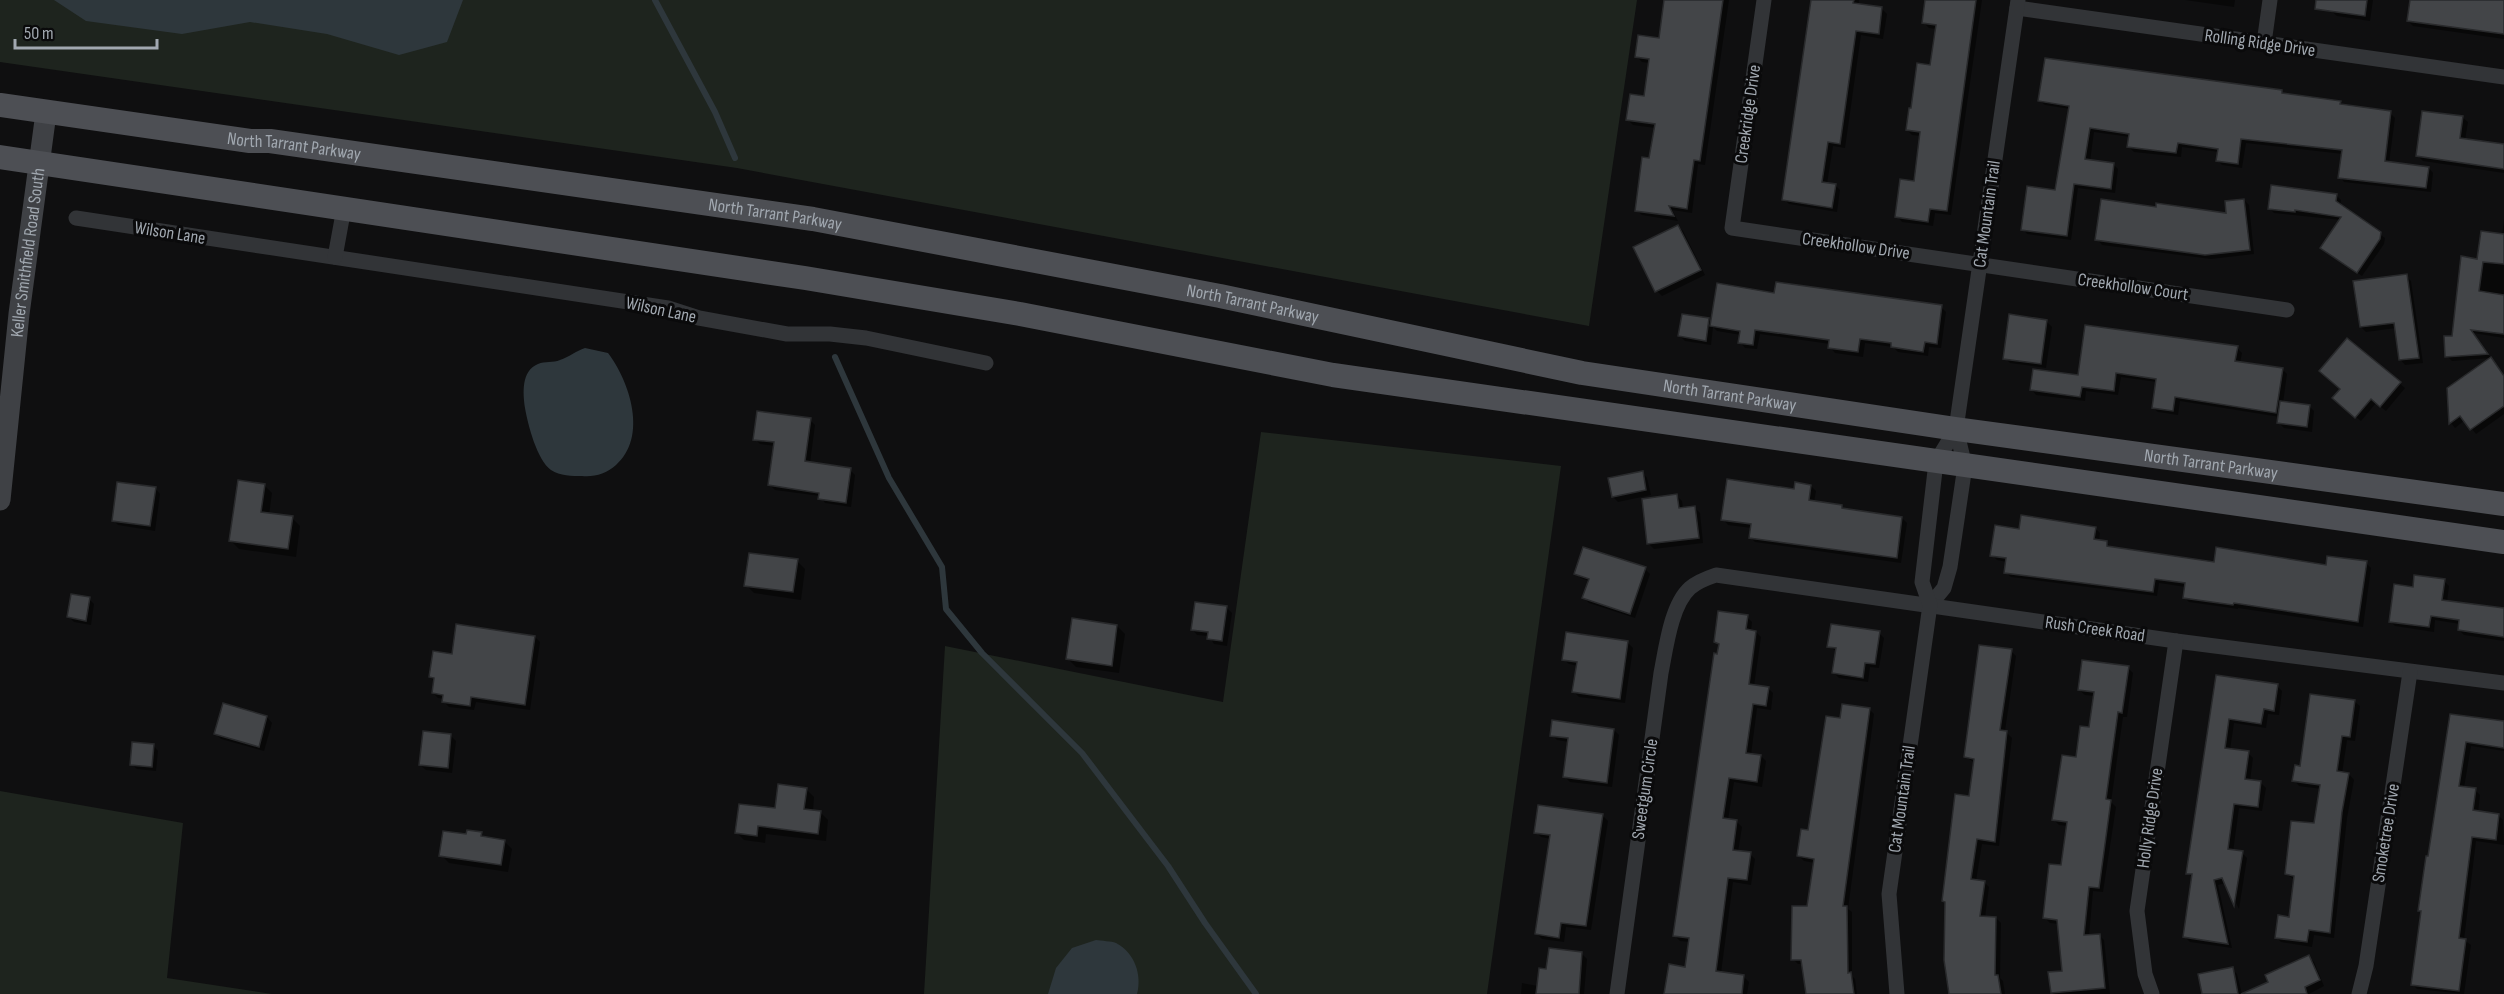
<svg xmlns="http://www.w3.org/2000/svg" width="2504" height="994" viewBox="0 0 2504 994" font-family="'Sofia Sans Condensed',sans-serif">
<rect width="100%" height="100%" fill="#0f0f10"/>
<g fill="#1e241e">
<polygon points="0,0 1637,0 1589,326 737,168 0,62"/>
<polygon points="1261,432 1561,466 1487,994 924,994 945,646 1223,702"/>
<polygon points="0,791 183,823 167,978 272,994 0,994"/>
</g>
<g fill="#2e373c">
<polygon points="54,0 463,0 447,42 399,55 327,34 250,22 182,34 86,21"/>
<path d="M 585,348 L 608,353 C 630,382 648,437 616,465 C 606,474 595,477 582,476 C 572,476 560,476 551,470 C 537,460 528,425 525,408 C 523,393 521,371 538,364 C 545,361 553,363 560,360 C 569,357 576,351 585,348 Z"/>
<path d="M 1096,940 C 1102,941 1111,941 1116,943 C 1135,953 1142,975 1137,994 L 1048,994 L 1056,968 L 1072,948 Z"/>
</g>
<g fill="#0007" fill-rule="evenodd">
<polygon points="1666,0 1729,0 1705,165 1698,164 1692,213 1672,210 1678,221 1642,215 1636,210 1650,160 1655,128 1633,125 1628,120 1645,98 1650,63 1642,62 1637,57 1660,40"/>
<polygon points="1812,0 1859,0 1858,6 1882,9 1887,14 1883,39 1861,35 1845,148 1833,146 1827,184 1835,185 1840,190 1837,212 1789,204 1784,199"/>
<polygon points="1927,0 1982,0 1951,215 1935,213 1933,226 1902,222 1897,216 1915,183 1921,136 1912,135 1907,130 1918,65 1932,67 1937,29 1929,28 1924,23"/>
<polygon points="2185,0 2235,0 2234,7"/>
<polygon points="2318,0 2373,0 2370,21 2337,16"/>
<polygon points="2411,0 2504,0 2504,39 2413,26 2408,21"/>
<polygon points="2281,92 2284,95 2340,103 2344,106 2390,113 2395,118 2389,163 2429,168 2433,173 2431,192 2344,182 2340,177 2343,154 2246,143 2242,168 2222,165 2218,161 2219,152 2182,147 2181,157 2134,152 2129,147 2130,137 2094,132 2090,161 2114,165 2118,169 2115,193 2078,188 2071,240 2027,234 2023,229 2056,192 2070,109 2045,105 2040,101"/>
<polygon points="2462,117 2468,122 2465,140 2504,146 2504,173 2423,161 2418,156"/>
<polygon points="2336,195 2341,200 2340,206 2385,238 2384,244 2362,276 2322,248 2341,220 2274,213 2270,209"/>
<polygon points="2244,200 2249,205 2254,254 2211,259 2102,245 2097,239 2157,208 2228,214"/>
<polygon points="2504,219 2504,338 2473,333 2491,358 2452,361 2447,356 2478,260 2502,236"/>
<polygon points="1678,226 1683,231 1705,275 1662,296 1657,291"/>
<polygon points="2406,276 2411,281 2423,363 2405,365 2400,359 2396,328 2366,332 2361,327"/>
<polygon points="1775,295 1941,307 1946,312 1941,348 1929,347 1928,356 1898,352 1893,347 1865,343 1863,357 1835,353 1830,347 1830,344 1760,334 1757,349 1745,348 1740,342 1741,335 1717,331 1713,327 1711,345 1685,341 1680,336 1709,320 1712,323"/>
<polygon points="2047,322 2052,327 2046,368 2010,363 2005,358"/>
<polygon points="2347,340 2405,388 2386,411 2376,403 2361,421 2339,403"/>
<polygon points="2237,348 2242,353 2240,363 2282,369 2287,374 2283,403 2309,406 2314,411 2312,432 2284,428 2279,423 2280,417 2180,401 2178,415 2158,412 2153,408 2157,382 2121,377 2118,395 2086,391 2085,401 2036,395 2032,390 2079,377"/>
<polygon points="2495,364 2504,376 2504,414 2476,434 2465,420 2455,428 2451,423 2449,389"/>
<polygon points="810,420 815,425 810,463 850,470 855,475 851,507 825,503 820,496 775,490 770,485 775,446 760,444 755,439"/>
<polygon points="1642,472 1647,478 1651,495 1618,502 1613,497"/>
<polygon points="264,485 272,493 269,515 292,518 300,526 296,557 239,549 231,541"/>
<polygon points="1811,486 1816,491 1814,502 1841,506 1845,510 1902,518 1907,523 1901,563 1755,542 1750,537 1752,528 1728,525 1723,519"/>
<polygon points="155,488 160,494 155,531 118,525 113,520"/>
<polygon points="1677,496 1682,501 1683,509 1695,508 1700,513 1703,543 1654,549 1648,543"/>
<polygon points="2095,528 2100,533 2099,542 2107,543 2112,548 2216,564 2327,567 2366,563 2371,568 2363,627 2238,608 2238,609 2189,602 2184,597 2186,587 2159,583 2157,596 2011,577 2005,572 2007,562 1997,560 1992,555 2021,531"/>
<polygon points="797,561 805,569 801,600 754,593 746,585"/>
<polygon points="1645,569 1650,574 1635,618 1589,603 1584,598 1589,581 1581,578 1576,573"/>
<polygon points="2444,581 2449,586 2447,602 2504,610 2504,641 2464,635 2459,630 2460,624 2435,620 2434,632 2395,626 2390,621 2414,589"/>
<polygon points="89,599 94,604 91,625 74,622 69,617"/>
<polygon points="1227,608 1232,613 1227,646 1214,644 1209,636 1197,635 1192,629"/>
<path d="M 1747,617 L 1752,622 L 1751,631 L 1756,632 L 1761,637 L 1754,686 L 1768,688 L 1773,693 L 1771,710 L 1757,708 L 1751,755 L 1761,756 L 1766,761 L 1762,787 L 1734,782 L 1728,820 L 1737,822 L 1742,827 L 1738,852 L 1750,854 L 1755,859 L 1751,885 L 1733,882 L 1721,973 L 1744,977 L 1749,982 L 1747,994 L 1665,994 L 1686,968 L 1690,942 L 1680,941 L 1675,936 L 1720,646 L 1715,641 ZM 1754,634 L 1757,634 L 1749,692 L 1746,691 Z"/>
<polygon points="1117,626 1125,634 1119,673 1076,667 1068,659"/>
<polygon points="1879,633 1884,638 1879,668 1870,667 1868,682 1839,678 1834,673 1837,652 1829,646"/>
<polygon points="535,637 540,642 530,710 476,702 474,710 449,707 444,702 444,699 438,698 433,693 435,682 430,677 453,656"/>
<polygon points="1628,643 1633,648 1625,703 1579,697 1574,692 1578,666 1569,664 1563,659"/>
<polygon points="2011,651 2016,656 2005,731 2012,738 1999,846 1982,844 1976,881 1984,882 1989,887 1985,918 1996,918 2001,923 2000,978 2003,981 2005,994 1951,994 1946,904 1943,901 1970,798 1975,763 1966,757"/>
<polygon points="2128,668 2133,673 2127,717 2123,717 2111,802 2116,807 2103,892 2093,891 2089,936 2099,935 2104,940 2110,994 2053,994 2064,972 2059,924 2050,923 2044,917 2062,867 2068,826 2059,825 2054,820 2090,729 2095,696 2085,695 2079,690"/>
<polygon points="2217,677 2277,686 2282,691 2279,715 2268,714 2266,728 2234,723 2230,750 2248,753 2253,758 2250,781 2260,782 2266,788 2262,811 2239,808 2233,852 2242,853 2247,858 2239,909 2226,883 2218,885 2232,948 2190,942 2185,937 2193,878 2188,873"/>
<polygon points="2354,701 2360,706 2355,741 2347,740 2342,774 2349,774 2354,780 2347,818 2334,938 2314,935 2312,947 2281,942 2276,937 2290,919 2295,880 2286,874 2315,825 2321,789 2299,786 2294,780 2301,768"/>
<polygon points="1869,709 1874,714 1848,909 1852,912 1852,976 1855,979 1857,994 1808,994 1803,964 1798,964 1793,959 1809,908 1815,863 1804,861 1799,856 1809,832 1842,719"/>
<polygon points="2451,715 2504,723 2504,751 2471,746 2464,788 2475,790 2480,795 2478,813 2498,815 2503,820 2504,845 2476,841 2464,940 2471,945 2464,994 2417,989 2412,984 2422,913 2420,911"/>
<polygon points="267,717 272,723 264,751 221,739 216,734"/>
<polygon points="1614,730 1619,735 1612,787 1570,782 1565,777 1569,742 1557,740 1552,735"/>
<polygon points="451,736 456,741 452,773 426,770 420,765"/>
<polygon points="153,745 158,751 156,771 137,769 131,764"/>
<polygon points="806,789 814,797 813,811 820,812 828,820 826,841 766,834 765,843 744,840 736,832 777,810"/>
<polygon points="1603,816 1608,821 1591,930 1566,927 1564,942 1542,939 1537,934 1551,839 1541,837 1536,832"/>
<polygon points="481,834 485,838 504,841 512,849 508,872 449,863 441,855 467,836"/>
<polygon points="1582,954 1587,959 1584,994 1521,994 1522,983 1538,986 1548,971"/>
<polygon points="2309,957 2314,962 2324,986 2309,994 2263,994"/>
<polygon points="2232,969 2237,974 2242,994 2203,994"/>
</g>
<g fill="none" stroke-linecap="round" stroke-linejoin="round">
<g stroke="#2e373c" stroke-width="6">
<polyline points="655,0 715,112 735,158"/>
<polyline points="835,357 889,478 942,567 946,609 982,653 1082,753 1168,866 1205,923 1256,994"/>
</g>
</g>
<g fill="#434548" stroke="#292a2c" stroke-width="1.5">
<polygon points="1664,0 1723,0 1700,161 1694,160 1687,209 1669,206 1674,216 1635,211 1642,157 1649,158 1655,124 1626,120 1630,94 1644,96 1649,59 1635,57 1638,35 1659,38"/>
<polygon points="1811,0 1854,0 1853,3 1882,7 1879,34 1856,31 1840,144 1828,142 1822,182 1836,184 1832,208 1782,200"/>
<polygon points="1925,0 1976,0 1947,211 1930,209 1928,222 1895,217 1900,179 1914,181 1920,132 1906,130 1909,108 1911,108 1917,63 1930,65 1936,25 1922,23"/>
<polygon points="2316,0 2367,0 2365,16 2315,9"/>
<polygon points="2410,0 2504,0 2504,34 2407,21"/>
<polygon points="2045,58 2282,90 2282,93 2341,101 2340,104 2391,111 2385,161 2429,167 2426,188 2338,178 2342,150 2241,139 2238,164 2216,161 2218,149 2178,143 2176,153 2127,147 2129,134 2090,128 2085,159 2114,163 2111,189 2074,184 2067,236 2021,230 2027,186 2055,190 2069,106 2038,101"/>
<polygon points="2422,111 2463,116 2460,138 2504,144 2504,169 2416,156"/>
<polygon points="2271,185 2337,194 2336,201 2381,232 2380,239 2357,273 2320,248 2341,217 2295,210 2295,212 2268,209"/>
<polygon points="2101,199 2156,207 2156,203 2226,213 2225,201 2244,199 2250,250 2205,255 2095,240"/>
<polygon points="1678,225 1701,270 1655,292 1633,247"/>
<polygon points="2481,231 2504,234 2504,264 2483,262 2479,291 2504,295 2504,334 2471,330 2488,354 2445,357 2444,336 2452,336 2461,256 2477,259"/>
<polygon points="2407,274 2419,358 2399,360 2394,323 2360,327 2353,281"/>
<polygon points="1776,282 1942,305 1937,344 1925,342 1923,352 1891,347 1891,343 1860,339 1858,352 1828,348 1829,340 1755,330 1753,345 1738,343 1740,331 1710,326 1717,283 1774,293"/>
<polygon points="1682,314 1709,318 1706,341 1678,336"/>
<polygon points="2009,314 2047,320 2041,364 2003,359"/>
<polygon points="2085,325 2238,346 2235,361 2283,368 2276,413 2175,397 2173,411 2152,408 2156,379 2116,373 2114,391 2082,387 2080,397 2030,390 2033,369 2078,375"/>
<polygon points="2347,338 2401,382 2380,407 2371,399 2355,418 2332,398 2340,389 2319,371"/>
<polygon points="2491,357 2504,376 2504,406 2470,430 2460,416 2449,424 2447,388"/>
<polygon points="2280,401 2310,405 2307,427 2277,423"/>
<polygon points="757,411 811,418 805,461 851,468 846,503 818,499 819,493 768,485 774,442 753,440"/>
<polygon points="1643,471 1646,490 1612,497 1608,478"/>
<polygon points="1727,479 1794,489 1795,482 1811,485 1809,500 1842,505 1842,508 1902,517 1897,558 1749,538 1751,524 1721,520"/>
<polygon points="238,480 265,484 261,512 293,516 288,549 229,541"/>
<polygon points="117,482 156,487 150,526 112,521"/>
<polygon points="1677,494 1679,508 1695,506 1699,538 1647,544 1642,499"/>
<polygon points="2021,515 2096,527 2094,539 2107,541 2107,546 2214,562 2216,547 2326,565 2327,556 2367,561 2358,622 2234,603 2233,605 2183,598 2185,583 2155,579 2153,592 2004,573 2006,558 1990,556 1995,525 2019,529"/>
<polygon points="1583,547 1646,567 1630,614 1582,598 1589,579 1574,574"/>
<polygon points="749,553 798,559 793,592 744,586"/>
<polygon points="2414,575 2445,579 2442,600 2504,608 2504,637 2458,630 2459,620 2431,616 2429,627 2389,622 2394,584 2413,587"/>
<polygon points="71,594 90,597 86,621 67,617"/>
<polygon points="1195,602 1227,606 1222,641 1207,639 1208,632 1191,630"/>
<polygon points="1718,611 1748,615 1746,629 1756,631 1749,684 1769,687 1766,706 1753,704 1746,753 1761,755 1757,782 1729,778 1723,818 1737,820 1733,850 1751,852 1747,880 1728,878 1716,971 1744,975 1742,994 1664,994 1669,964 1685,967 1689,938 1673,936 1714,653 1717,654 1719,644 1714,642"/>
<polygon points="1072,618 1117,625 1112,666 1066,659"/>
<polygon points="456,624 535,636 525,705 471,697 470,706 442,702 443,695 432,693 434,678 429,677 433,651 452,654"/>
<polygon points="1831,624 1880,631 1875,664 1865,663 1863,678 1832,673 1836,648 1827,647"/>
<polygon points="1566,632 1628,641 1620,699 1572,692 1577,662 1562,660"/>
<polygon points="1979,645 2012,649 2000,730 2007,731 1995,842 1977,839 1971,879 1985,881 1980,916 1996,917 1995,975 1998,975 2001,994 1949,994 1944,960 1945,902 1942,901 1955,794 1969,796 1974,759 1964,757"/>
<polygon points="2082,660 2129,666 2122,713 2118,712 2106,799 2111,800 2099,888 2089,887 2084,935 2100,934 2105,988 2051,993 2048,972 2062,971 2057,920 2043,918 2049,864 2061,865 2067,822 2052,820 2062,755 2076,757 2080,726 2089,727 2094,692 2078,690"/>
<polygon points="2216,675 2278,684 2274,711 2264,709 2261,724 2229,719 2225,748 2249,751 2245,779 2261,781 2258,807 2234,804 2228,849 2243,851 2234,906 2222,878 2214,880 2228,944 2183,937 2192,874 2186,874"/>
<polygon points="2310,694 2355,700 2350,737 2342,736 2337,771 2349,773 2342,812 2330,933 2309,930 2307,942 2275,938 2278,915 2289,917 2294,876 2285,874 2291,821 2314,823 2320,785 2292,781 2295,765 2300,766"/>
<polygon points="223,703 267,716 259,747 214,734"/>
<polygon points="1842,704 1870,708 1843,906 1847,906 1848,973 1851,972 1854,994 1806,994 1801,960 1791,960 1792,906 1807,906 1814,859 1797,856 1801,829 1808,830 1826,716 1840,718"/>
<polygon points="2450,714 2504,721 2504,748 2466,742 2459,786 2476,788 2473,810 2499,814 2496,840 2472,837 2459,938 2466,939 2459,991 2411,985 2421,911 2418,911 2426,856 2428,856"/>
<polygon points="1552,720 1614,729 1607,783 1563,777 1568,738 1550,736"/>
<polygon points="423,731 451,734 448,768 419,765"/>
<polygon points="132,742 154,744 152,767 130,765"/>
<polygon points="778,784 807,788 804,809 821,811 818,834 758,826 757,836 735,833 739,804 775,808"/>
<polygon points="1538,805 1603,814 1586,926 1561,923 1559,938 1535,934 1550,835 1534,833"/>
<polygon points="467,830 482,832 481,836 505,840 501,865 439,856 443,831 466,834"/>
<polygon points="1549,948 1582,952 1579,994 1536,994 1539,968 1546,969"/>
<polygon points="2309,955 2320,980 2305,987 2307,994 2241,994 2268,982 2265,975"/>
<polygon points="2233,967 2238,994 2202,994 2198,974"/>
</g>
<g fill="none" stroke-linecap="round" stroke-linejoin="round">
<g stroke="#323437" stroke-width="15">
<polyline points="1764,0 1732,228 2287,310"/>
<polyline points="2017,8 2504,77"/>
<polyline points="2264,43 2270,0"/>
<polyline points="76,218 668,308 699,318 787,334 830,334 866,338 986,363"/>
<polyline points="335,257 344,208"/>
<polyline points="1930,605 1944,588 1950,567 1965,466 1956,429 2018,0"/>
<path d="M 1617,994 L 1661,673 C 1666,648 1671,605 1690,588 C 1697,582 1707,578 1716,575 L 2176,641 L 2504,683"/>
<polyline points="1897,994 1889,894 1930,605 1922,582 1936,462 1956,429"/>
<polyline points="2152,994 2145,974 2137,911 2176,641"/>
<polyline points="2359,994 2366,966 2410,672"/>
</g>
<path stroke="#3f4145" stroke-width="21" id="s1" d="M 0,500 L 19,314 L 46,113"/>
<g stroke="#4d4f54" stroke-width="24">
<path id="s2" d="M 0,105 L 250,141 L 270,141 L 813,219 L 1220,296 L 1582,373 L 1956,429 L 2504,504"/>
<polyline points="0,157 805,278 1020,314 1333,375 2504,542"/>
</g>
</g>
<g text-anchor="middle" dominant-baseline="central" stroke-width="6" stroke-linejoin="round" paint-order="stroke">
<g font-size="18" fill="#a1a8b0" stroke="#0a0a0b">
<text transform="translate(2260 43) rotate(8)">Rolling Ridge Drive</text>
<text transform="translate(1748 114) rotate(-82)">Creekridge Drive</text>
<text stroke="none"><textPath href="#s2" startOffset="297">North Tarrant Parkway</textPath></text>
<text stroke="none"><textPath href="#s2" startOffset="783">North Tarrant Parkway</textPath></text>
<text transform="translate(1987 214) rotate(-82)">Cat Mountain Trail</text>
<text transform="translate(170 233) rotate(9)">Wilson Lane</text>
<text transform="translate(1856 246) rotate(8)">Creekhollow Drive</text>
<text stroke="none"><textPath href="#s1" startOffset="249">Keller Smithfield Road South</textPath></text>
<text transform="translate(2133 287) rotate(8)">Creekhollow Court</text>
<text stroke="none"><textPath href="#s2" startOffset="1269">North Tarrant Parkway</textPath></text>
<text transform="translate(661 310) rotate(12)">Wilson Lane</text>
<text stroke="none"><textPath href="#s2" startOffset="1755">North Tarrant Parkway</textPath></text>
<text stroke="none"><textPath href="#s2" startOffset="2241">North Tarrant Parkway</textPath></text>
<text transform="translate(2095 629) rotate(8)">Rush Creek Road</text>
<text transform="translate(1645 789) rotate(-82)">Sweetgum Circle</text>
<text transform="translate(1902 799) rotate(-82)">Cat Mountain Trail</text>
<text transform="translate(2150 818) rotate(-82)">Holly Ridge Drive</text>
<text transform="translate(2386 833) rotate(-81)">Smoketree Drive</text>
</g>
</g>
<path d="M15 39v9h142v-9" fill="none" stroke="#a1a8b0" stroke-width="3"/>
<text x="24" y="39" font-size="18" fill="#a1a8b0" stroke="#0a0a0b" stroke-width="4.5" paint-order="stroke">50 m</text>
</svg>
